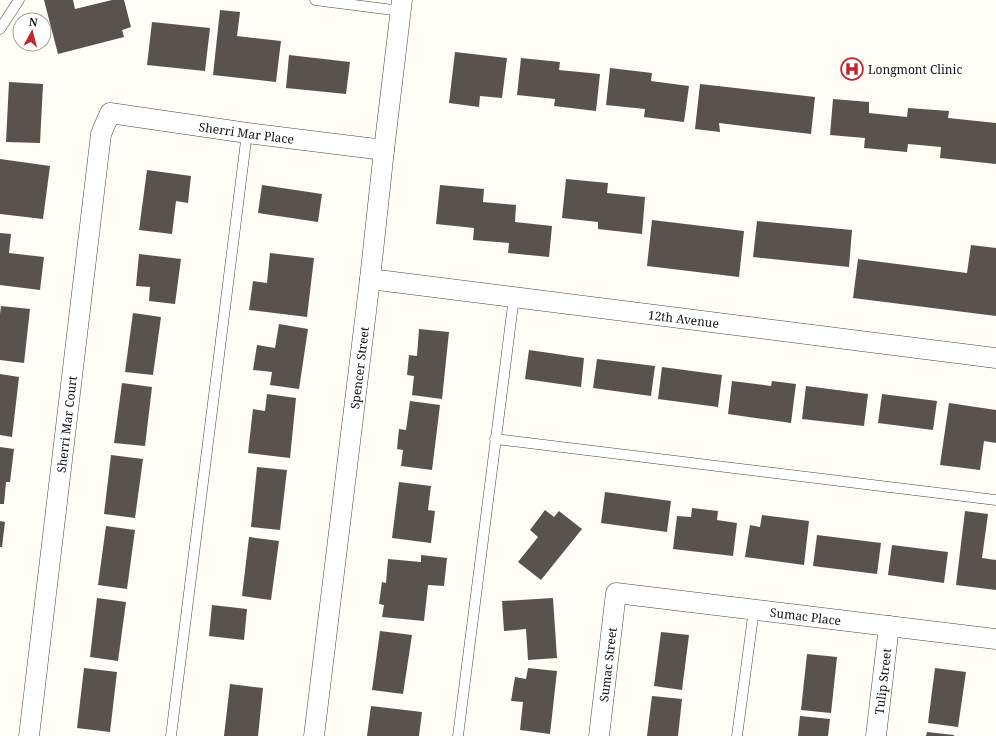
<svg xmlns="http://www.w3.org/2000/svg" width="996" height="736" viewBox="0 0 996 736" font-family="'Noto Serif',serif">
<rect width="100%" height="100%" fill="#fffdf5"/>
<g fill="#5a524d">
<polygon points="44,0 73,0 75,9 112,0 124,0 131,27 122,30 124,37 58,54"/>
<polygon points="220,10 240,12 237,36 281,41 276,82 213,75"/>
<polygon points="152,22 210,28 205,71 147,65"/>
<polygon points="455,52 507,58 502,98 480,96 479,107 449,103"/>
<polygon points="289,55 350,62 346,94 286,88"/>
<polygon points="521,58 560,62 559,70 600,74 596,111 554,106 555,99 517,95"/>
<polygon points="610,68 652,73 651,81 689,86 684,122 644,117 645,109 606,105"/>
<polygon points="9,82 43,84 40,143 6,142"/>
<polygon points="700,84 815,97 811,134 719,123 720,132 695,129"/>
<polygon points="833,99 869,102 869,113 907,117 908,108 949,111 948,118 996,123 996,164 940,158 941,147 908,144 907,152 864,148 865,138 830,135"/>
<polygon points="0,159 50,166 43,219 0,214"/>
<polygon points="147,170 191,176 188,203 176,201 172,234 139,230"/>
<polygon points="566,179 608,183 607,193 645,197 642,234 598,229 598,222 562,218"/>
<polygon points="262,185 322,194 318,222 258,213"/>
<polygon points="440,185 484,189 483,202 516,205 515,222 552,226 549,257 508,253 509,243 473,240 474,228 436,224"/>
<polygon points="652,220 744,231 739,277 647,266"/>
<polygon points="757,221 852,230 849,267 753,257"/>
<polygon points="0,233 11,234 9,253 44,257 40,290 0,285"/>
<polygon points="971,245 996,248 996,316 853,298 858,259 967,273"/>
<polygon points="270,253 314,258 307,317 249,310 253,281 267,283"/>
<polygon points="139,254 181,259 175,304 149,301 150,287 136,286"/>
<polygon points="1,306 30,309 24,363 0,360 0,314"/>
<polygon points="133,313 161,317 153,375 125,372"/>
<polygon points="279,324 308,329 299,389 270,385 272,372 253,370 257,345 275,348"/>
<polygon points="419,329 449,332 442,399 412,395 414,376 407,375 409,355 417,356"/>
<polygon points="529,350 584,358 581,387 525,379"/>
<polygon points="597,359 655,366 651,396 593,388"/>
<polygon points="662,367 722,375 718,407 658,399"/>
<polygon points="0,374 19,377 12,437 0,435"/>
<polygon points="732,381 771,386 772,381 796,384 791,423 728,414"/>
<polygon points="122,383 152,387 145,446 114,443"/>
<polygon points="806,386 868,394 864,426 802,419"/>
<polygon points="267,394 296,398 290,458 248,453 253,409 265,411"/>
<polygon points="882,394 937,401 933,430 878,423"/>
<polygon points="410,401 440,405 432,470 401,466 403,450 397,449 399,429 406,430"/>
<polygon points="949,403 996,410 996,443 984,441 980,470 940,465"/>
<polygon points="0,447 14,449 10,482 6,482 4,504 0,504"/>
<polygon points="111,455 143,459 135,518 104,514"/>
<polygon points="257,467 287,470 280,530 251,527"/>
<polygon points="399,482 431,486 428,510 435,511 431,543 392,538"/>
<polygon points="605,492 671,501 667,532 601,523"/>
<polygon points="692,508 718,511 717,520 737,523 733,556 673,549 677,516 691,517"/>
<polygon points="545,510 554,517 559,511 582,529 541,580 518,562 538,537 530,530"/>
<polygon points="965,511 988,514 982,558 996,560 996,590 956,585"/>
<polygon points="762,515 809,521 804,565 745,557 750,525 760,527"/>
<polygon points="0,521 5,522 2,547 0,547"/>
<polygon points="106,526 135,530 127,589 98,585"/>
<polygon points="817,535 881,543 877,574 813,566"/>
<polygon points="249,537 279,541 271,600 242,596"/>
<polygon points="892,545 948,552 944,583 888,575"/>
<polygon points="421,555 447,558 444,586 428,585 424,621 382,617 384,605 379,604 382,582 386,583 388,559 421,562"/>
<polygon points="97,598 126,602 118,661 90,657"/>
<polygon points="553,598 557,658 528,660 526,629 504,631 502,601"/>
<polygon points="212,605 247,609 244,640 209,636"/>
<polygon points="380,631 412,635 403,694 372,690"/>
<polygon points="661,632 689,635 682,690 654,686"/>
<polygon points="807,654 837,657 831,713 801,710"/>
<polygon points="84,668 117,672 110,732 77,728"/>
<polygon points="528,668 557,671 550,734 520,730 523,702 511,701 515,677 526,679"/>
<polygon points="935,668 966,672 958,727 928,723"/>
<polygon points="230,684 263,688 258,736 224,736"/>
<polygon points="652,696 682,699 678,736 647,736"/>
<polygon points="371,706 422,712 419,736 367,736"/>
<polygon points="800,716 830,719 828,736 798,736"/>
<polygon points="927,732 954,735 954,736 926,736"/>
</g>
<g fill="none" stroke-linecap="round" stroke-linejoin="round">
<g stroke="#444" stroke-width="11">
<g id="lane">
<polyline points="315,0 401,11"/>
<polyline points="0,29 19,0"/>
<polyline points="495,439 996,500"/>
<polyline points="171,736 247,133"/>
<polyline points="458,736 514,297"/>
<polyline points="737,736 754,609"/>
</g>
</g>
<g stroke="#444" stroke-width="21">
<g id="street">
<path id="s1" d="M 370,279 L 996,358"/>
<path id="s2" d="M 29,736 L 101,134 L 110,113 L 247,133 L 384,150"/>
<path id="s3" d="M 314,736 L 370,279 L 384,150 L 402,0"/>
<path id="s4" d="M 599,736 L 616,593 L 996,639"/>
<path id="s5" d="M 876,736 L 889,626"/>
</g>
</g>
<use href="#lane" stroke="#fff" stroke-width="10"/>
<use href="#street" stroke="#fff" stroke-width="20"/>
</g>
<defs>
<g id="hospital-ring" transform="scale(1.15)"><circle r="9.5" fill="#fff" stroke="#c4262e" stroke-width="1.5"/><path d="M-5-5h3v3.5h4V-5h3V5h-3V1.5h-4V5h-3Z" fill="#c4262e"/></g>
</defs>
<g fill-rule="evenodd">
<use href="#hospital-ring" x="852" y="69"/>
</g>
<g text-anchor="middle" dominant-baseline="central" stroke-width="4" stroke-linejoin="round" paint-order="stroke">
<g font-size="12" fill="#111" stroke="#fff" text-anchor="start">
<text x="868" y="69">Longmont Clinic</text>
</g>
<g font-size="12" fill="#111" stroke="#fff">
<text stroke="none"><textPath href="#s2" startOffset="767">Sherri Mar Place</textPath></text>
<text stroke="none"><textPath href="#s1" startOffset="316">12th Avenue</textPath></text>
<text stroke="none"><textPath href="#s3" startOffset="371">Spencer Street</textPath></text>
<text stroke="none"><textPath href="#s2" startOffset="314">Sherri Mar Court</textPath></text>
<text stroke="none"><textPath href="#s4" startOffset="335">Sumac Place</textPath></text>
<text stroke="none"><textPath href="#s4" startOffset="72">Sumac Street</textPath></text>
<text stroke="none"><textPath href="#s5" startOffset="55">Tulip Street</textPath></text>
</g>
</g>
<g transform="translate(32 32) rotate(7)"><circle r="19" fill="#ffffff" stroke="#a0a0a0"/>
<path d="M0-3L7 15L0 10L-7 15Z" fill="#c4262e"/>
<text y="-6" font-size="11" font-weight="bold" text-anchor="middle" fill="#111111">N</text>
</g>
</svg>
